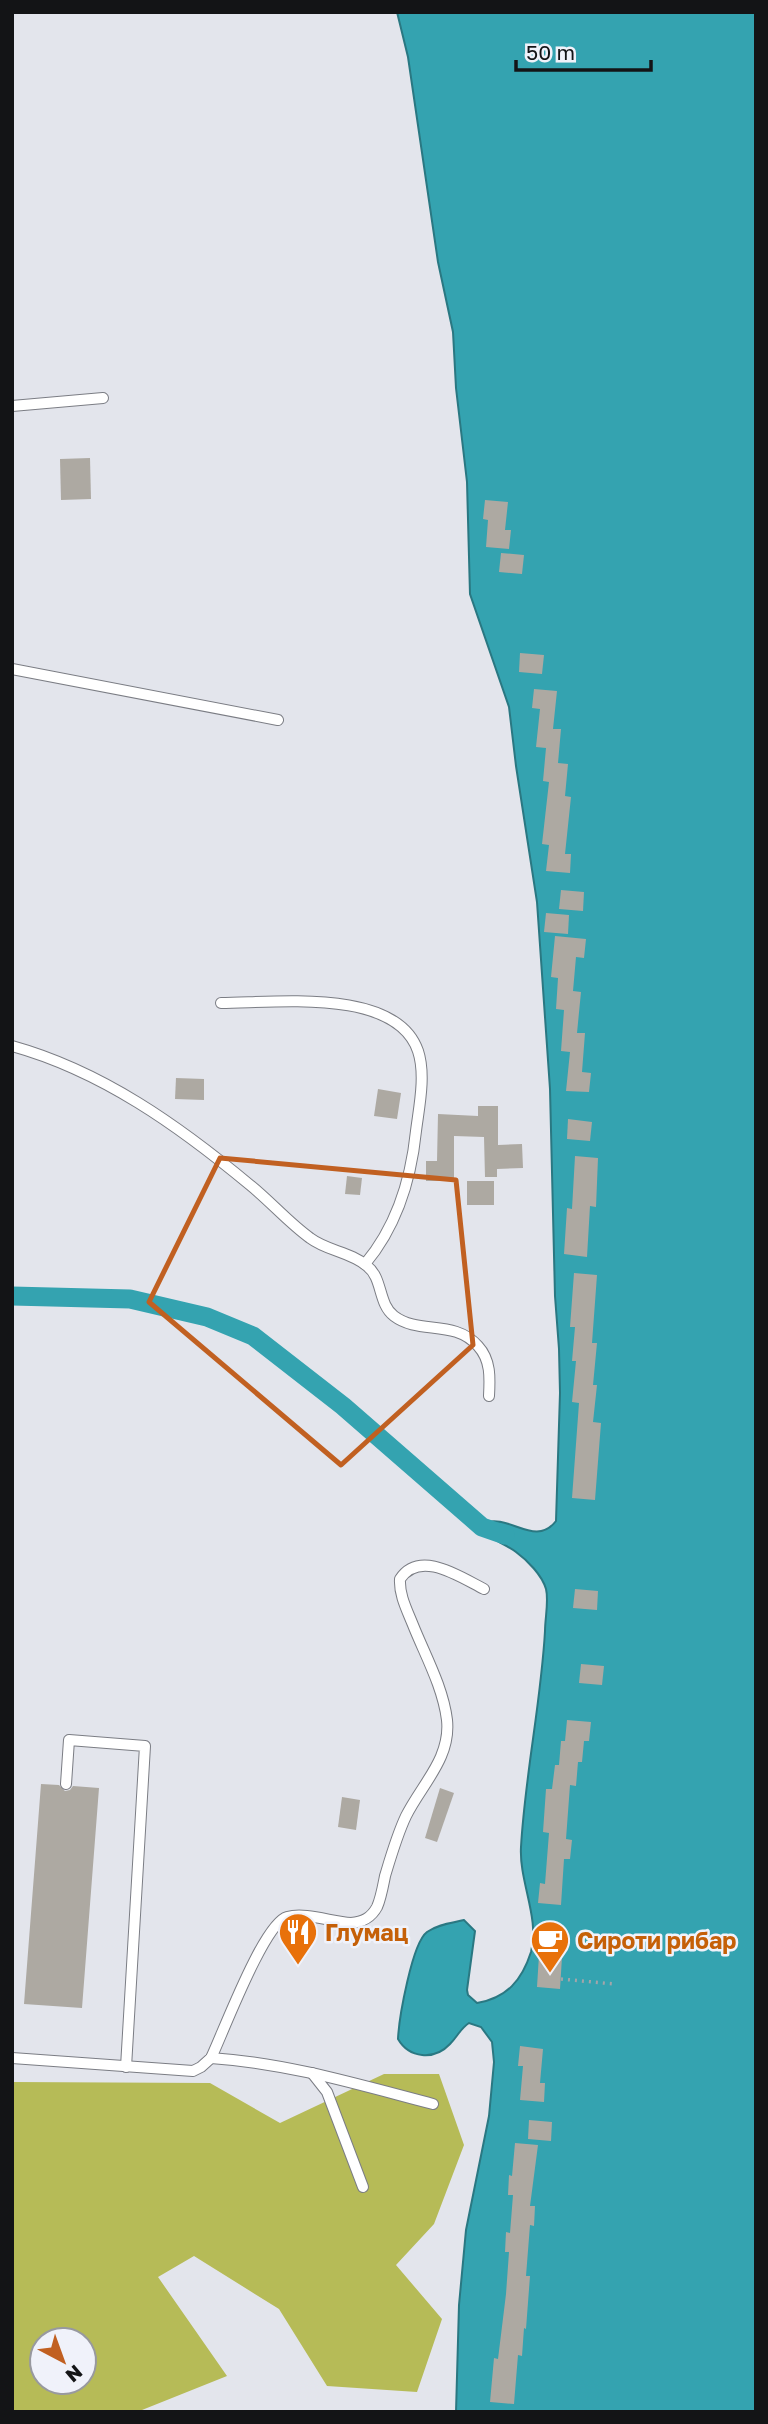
<svg xmlns="http://www.w3.org/2000/svg" width="768" height="2424" viewBox="0 0 768 2424" font-family="'Golos Text',sans-serif">
<rect width="100%" height="100%" fill="#e3e5ec"/>
<path fill="#b6bb57" fill-rule="evenodd" d="M 384,2074 L 439,2074 L 464,2145 L 434,2224 L 396,2265 L 442,2319 L 417,2392 L 327,2386 L 279,2309 L 194,2256 L 158,2277 L 227,2376 L 137,2412 L 12,2412 L 12,2082 L 210,2083 L 280,2123 ZM 42,2340 L 84,2340 L 84,2382 L 42,2382 Z"/>
<path fill="#34a3b0" stroke="#2a7882" stroke-width="2" d="M 397,12 L 756,12 L 756,2412 L 456,2412 L 459,2305 L 466,2230 L 489,2116 L 494,2062 L 492,2042 L 481,2027 L 469,2023 C 460,2029 458,2036 450,2044 C 434,2061 409,2058 398,2039 C 399,2018 412,1943 427,1932 C 438,1924 452,1923 464,1920 L 475,1931 L 467,1990 L 468,1995 L 477,2003 C 507,1998 522,1980 531,1952 C 540,1918 519,1882 521,1847 C 525,1775 541,1703 545,1631 C 545,1618 549,1601 546,1589 C 542,1575 527,1560 516,1552 C 504,1543 491,1541 482,1527 L 484,1523 C 509,1513 535,1548 556,1521 L 560,1393 L 559,1349 L 555,1296 L 550,1089 L 537,902 L 516,766 L 509,707 L 470,594 L 467,482 L 456,388 L 453,332 L 438,262 L 408,57 Z"/>
<g fill="none" stroke-linecap="round" stroke-linejoin="round">
<polyline stroke="#34a3b0" stroke-width="19" points="12,1296 130,1299 207,1317 253,1336 343,1406 482,1527 505,1535"/>
</g>
<g fill="#ada9a2">
<polygon points="90,458 91,499 61,500 60,459"/>
<polygon points="485,500 508,502 505,530 511,530 509,549 486,547 488,520 483,519"/>
<polygon points="501,553 524,555 522,574 499,572"/>
<polygon points="520,653 544,655 542,674 519,672"/>
<polygon points="534,689 557,691 553,729 561,729 558,763 568,764 565,796 571,797 565,854 571,854 570,873 546,871 549,845 542,844 549,782 543,781 546,748 536,747 540,709 532,708"/>
<polygon points="561,890 584,892 583,911 559,909"/>
<polygon points="546,913 569,915 568,934 544,932"/>
<polygon points="555,936 586,939 584,958 576,957 573,991 581,992 577,1033 585,1033 582,1072 591,1073 589,1092 566,1091 570,1052 561,1051 564,1010 556,1009 558,978 551,977"/>
<polygon points="176,1078 204,1079 204,1100 175,1099"/>
<polygon points="378,1089 401,1093 397,1119 374,1116"/>
<polygon points="478,1106 498,1106 498,1145 522,1144 523,1168 497,1169 497,1177 485,1177 484,1137 454,1136 454,1181 426,1181 426,1161 437,1161 438,1114 478,1116"/>
<polygon points="568,1119 592,1122 590,1141 567,1139"/>
<polygon points="575,1156 598,1158 596,1207 590,1206 587,1257 564,1254 567,1208 572,1209"/>
<polygon points="347,1176 362,1178 360,1195 345,1194"/>
<rect x="467" y="1181" width="27" height="24"/>
<polygon points="574,1273 597,1275 592,1343 597,1343 593,1385 597,1385 593,1422 601,1423 595,1500 572,1498 579,1403 572,1402 576,1361 572,1361 575,1327 570,1327"/>
<polygon points="575,1589 598,1591 597,1610 573,1608"/>
<polygon points="581,1664 604,1666 602,1685 579,1683"/>
<polygon points="567,1720 591,1722 589,1741 584,1741 582,1762 578,1762 576,1786 570,1785 566,1839 572,1840 570,1859 564,1859 561,1905 538,1903 540,1883 545,1884 549,1833 543,1832 546,1789 552,1789 555,1765 559,1765 561,1741 565,1741"/>
<polygon points="41,1784 59,1785 65,1791 70,1790 73,1786 99,1788 82,2008 24,2004"/>
<polygon points="440,1788 454,1793 437,1842 425,1838"/>
<polygon points="342,1797 360,1800 356,1830 338,1827"/>
<polygon points="540,1939 563,1941 560,1989 537,1987"/>
<polygon points="520,2046 543,2049 540,2083 545,2083 544,2102 520,2100 523,2066 518,2066"/>
<polygon points="529,2120 552,2122 551,2141 528,2139"/>
<polygon points="515,2143 538,2145 530,2206 535,2206 534,2226 530,2225 526,2276 530,2276 526,2329 524,2328 522,2356 518,2355 514,2404 490,2402 494,2358 498,2359 506,2294 509,2252 505,2252 506,2232 510,2233 513,2195 508,2195 509,2175 512,2176"/>
</g>
<g fill="none" stroke-linecap="round" stroke-linejoin="round">
<g stroke="#7b7d84" stroke-width="12">
<g id="lane">
<polyline points="12,406 103,398"/>
<polyline points="12,669 278,720"/>
<path d="M 221,1003 C 274,1003 396,987 418,1051 C 426,1075 419,1107 416,1131 C 411,1180 397,1226 365,1264"/>
<path d="M 12,1046 C 102,1071 179,1126 250,1185 C 271,1202 289,1223 310,1238 C 327,1251 351,1252 367,1266 C 383,1278 378,1304 394,1316 C 419,1335 454,1319 478,1346 C 491,1360 490,1378 489,1396"/>
<polyline points="66,1784 69,1740 145,1746 126,2067"/>
<path d="M 12,2058 L 193,2071 L 201,2067 L 211,2058 C 223,2033 264,1923 287,1917 C 306,1912 332,1922 351,1923 C 363,1922 371,1918 377,1907 C 381,1898 383,1886 385,1876 C 391,1856 397,1835 406,1816 C 422,1784 451,1758 447,1720 C 443,1687 425,1655 413,1625 C 407,1610 399,1595 400,1579 C 420,1549 460,1577 484,1589"/>
<path d="M 211,2058 C 287,2063 360,2085 433,2104"/>
<polyline points="312,2073 327,2092 363,2187"/>
</g>
</g>
<polyline stroke="#a3a5aa" stroke-width="3.5" stroke-dasharray="2 5" stroke-linecap="butt" points="561,1979 614,1984"/>
<use href="#lane" stroke="#fff" stroke-width="10"/>
</g>
<path fill="none" stroke="#c16021" stroke-width="5" stroke-linejoin="round" d="M 220,1158 L 456,1180 L 473,1345 L 341,1465 L 149,1302 Z"/>
<defs>
<g id="restaurant-pin" transform="scale(2.0125)"><path d="M0 17L-7.5 6A9.5 9.5 0 1 1 7.5 6Z" fill="#e8710a" stroke="#f0f2fa"/><path d="M-5-6h1v4h1v-4h1v4h1v-4h1v5L-1.5 .5V6h-2V.5L-5-1ZM5-6V6H3V1.5H1.5Q1.5-4 5-6Z" fill="#fff"/></g>
<g id="cafe-pin" transform="scale(2.0125)"><path d="M0 17L-7.5 6A9.5 9.5 0 1 1 7.5 6Z" fill="#e8710a" stroke="#f0f2fa"/><path d="M-5.5-4.5H6V0H3Q3 3.5 0 3.5H-2.5Q-5.5 3.5-5.5 0ZM3-3.2v2h1.7v-2ZM-6 4.5H4V6H-6Z" fill="#fff"/></g>
</defs>
<g fill-rule="evenodd">
<use href="#restaurant-pin" x="298" y="1932"/>
<use href="#cafe-pin" x="550" y="1940"/>
</g>
<g text-anchor="middle" dominant-baseline="central" stroke-width="5" stroke-linejoin="round" paint-order="stroke">
<g font-size="23" font-weight="bold" fill="#c56008" stroke="#f0f2fa" text-anchor="start">
<text x="325" y="1932">Глумац</text>
<text x="577" y="1940">Сироти рибар</text>
</g>
</g>
<rect width="768" height="2424" fill="none" stroke="#131416" stroke-width="28"/>
<g transform="translate(63 2361) rotate(139)"><circle r="33" fill="#f0f2fa" stroke="#98999f" stroke-width="2"/>
<path d="M0-5L12 26L0 18L-12 26Z" fill="#c16021"/>
<text y="-10" font-size="19" font-weight="bold" text-anchor="middle" fill="#131416">N</text>
</g>
<path d="M516 60v10h135v-10" fill="none" stroke="#131416" stroke-width="3.5"/>
<text x="526" y="60" font-size="21" fill="#131416" stroke="#f0f2fa" stroke-width="5" paint-order="stroke">50 m</text>
</svg>
